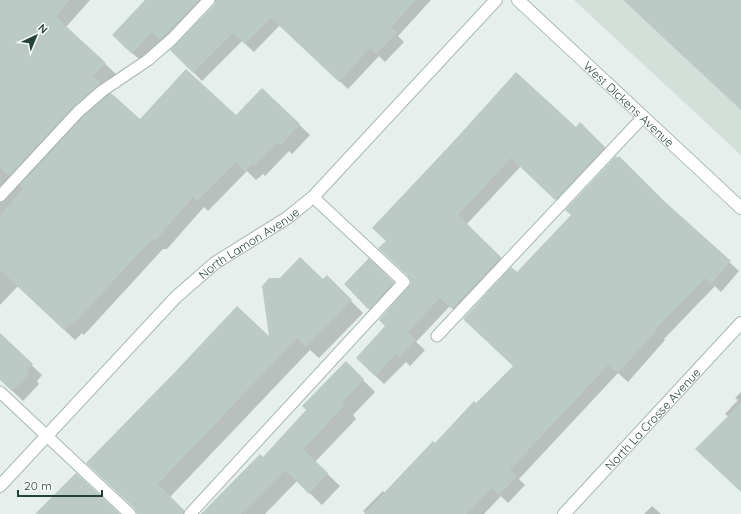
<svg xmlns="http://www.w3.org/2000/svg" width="741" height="514" viewBox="0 0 741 514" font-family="Quicksand,sans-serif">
<rect width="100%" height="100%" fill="#e6efeb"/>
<polygon fill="#d4dfda" points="574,0 741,0 741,155"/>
<g fill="#0003">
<polygon points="0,0 90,0 66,27 116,74 103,87 140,121 236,117 262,89 310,135 292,154 289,151 265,176 263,174 256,180 247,171 208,211 204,207 167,249 163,249 84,335 82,333 75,340 18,286 0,305"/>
<polygon points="154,0 431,0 398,36 404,42 385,62 379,56 348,89 280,25 254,52 242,41 202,81 172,50 215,5 216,2 212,3 169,48 161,40 141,61 121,43"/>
<polygon points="580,124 614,156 565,208 521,166 466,225 510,267 462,318 450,306 416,342 425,350 410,366 406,362 384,384 366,367 387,326 412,283 387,241 454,143 576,129"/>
<polygon points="662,201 739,271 721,292 715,286 664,339 665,340 628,382 618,373 519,479 525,485 508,503 501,496 484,514 366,514 363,511 383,491 385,493 514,366 517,274"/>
<polygon points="369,260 399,289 375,314 345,284"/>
<polygon points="327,277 363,313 319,358 310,350 170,497 187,514 138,514 136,509 271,339"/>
<polygon points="0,335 42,375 37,381 39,384 23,401 0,379"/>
<polygon points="346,363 375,392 353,415 356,419 315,462 340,486 322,505 297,481 265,514 203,514 263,459 308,410"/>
<polygon points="741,392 741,491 729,417 725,414 738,400 735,398"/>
<polygon points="652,506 661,514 644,514"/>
</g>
<g fill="#bbcac4">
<polygon points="0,0 70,0 56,17 106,63 93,76 101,83 73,107 9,176 0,167"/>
<polygon points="145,0 199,0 160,40 152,32 132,54 112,35"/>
<polygon points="216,0 416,0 391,27 397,33 376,54 370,48 339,82 271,18 245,44 233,33 193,73 170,50 214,5"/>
<polygon points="623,0 741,0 741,110"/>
<polygon points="186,69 236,115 262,88 300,124 281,145 278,142 254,166 252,164 245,171 236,162 197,201 193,197 157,239 152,239 73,325 71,323 64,330 0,270 0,215 23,189 20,185 83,117 106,97 111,93 140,119"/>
<polygon points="516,72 576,127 580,122 605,147 555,200 511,158 458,215 501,257 452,309 440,298 408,332 416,340 400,357 396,354 375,376 356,358 385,326 379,320 411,283 409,277 378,248 386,241 372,228 453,142"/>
<polygon points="616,156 617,158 619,156 663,200 731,261 711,284 705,278 656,329 657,330 618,373 608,365 510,470 517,476 499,495 491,488 467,514 364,514 433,441 435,443 474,401 476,403 513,366 463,319 511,267 517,272 571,215 565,210"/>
<polygon points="300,257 323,279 327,275 352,300 306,347 297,338 158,484 184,510 183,514 137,514 135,509 86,463 176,371 237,306 269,336 262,286 269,278 280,278"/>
<polygon points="369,258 394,282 369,310 344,284"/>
<polygon points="0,333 33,364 27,370 30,373 12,391 0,380"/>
<polygon points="346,361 364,379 341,403 344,406 303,449 328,473 309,494 285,470 241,514 201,514 260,454 263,457 306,410 302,406"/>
<polygon points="741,403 741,492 695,449"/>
<polygon points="76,473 120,514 35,514"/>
</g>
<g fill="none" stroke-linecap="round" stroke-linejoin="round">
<g stroke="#a8b8b2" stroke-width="13">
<g id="service">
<polyline points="0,196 78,112 102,91 148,60 172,39 209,0"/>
<polyline points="437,336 643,117"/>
<polyline points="0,392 130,514"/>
<polyline points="190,514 404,282 313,197"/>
</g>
</g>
<g stroke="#a8b8b2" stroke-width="14">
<g id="minor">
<path id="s1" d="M 518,0 L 741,208"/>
<path id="s2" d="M 0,486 L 176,297 L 215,263 L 287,218 L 313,197 L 496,0"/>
<path id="s3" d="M 564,514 L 741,323"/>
</g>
</g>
<use href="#service" stroke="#fff" stroke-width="11"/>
<use href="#minor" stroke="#fff" stroke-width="12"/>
</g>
<g text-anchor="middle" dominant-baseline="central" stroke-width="3.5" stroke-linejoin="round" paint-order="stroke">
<g font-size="12" fill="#24423a" stroke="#f7fbf9">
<text stroke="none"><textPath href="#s1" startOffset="152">West Dickens Avenue</textPath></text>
<text stroke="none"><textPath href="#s2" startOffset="349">North Lamon Avenue</textPath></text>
<text stroke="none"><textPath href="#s3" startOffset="130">North La Crosse Avenue</textPath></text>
</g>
</g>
<g transform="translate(36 36) rotate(44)" stroke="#f7fbf9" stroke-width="3" paint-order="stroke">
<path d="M0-3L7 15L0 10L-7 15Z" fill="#24423a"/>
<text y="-6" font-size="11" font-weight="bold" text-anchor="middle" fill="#24423a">N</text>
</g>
<path d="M18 490v6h84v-6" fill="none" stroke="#24423a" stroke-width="2"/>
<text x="24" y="490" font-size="12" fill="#24423a" stroke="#f7fbf9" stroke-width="3" paint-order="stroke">20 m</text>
</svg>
